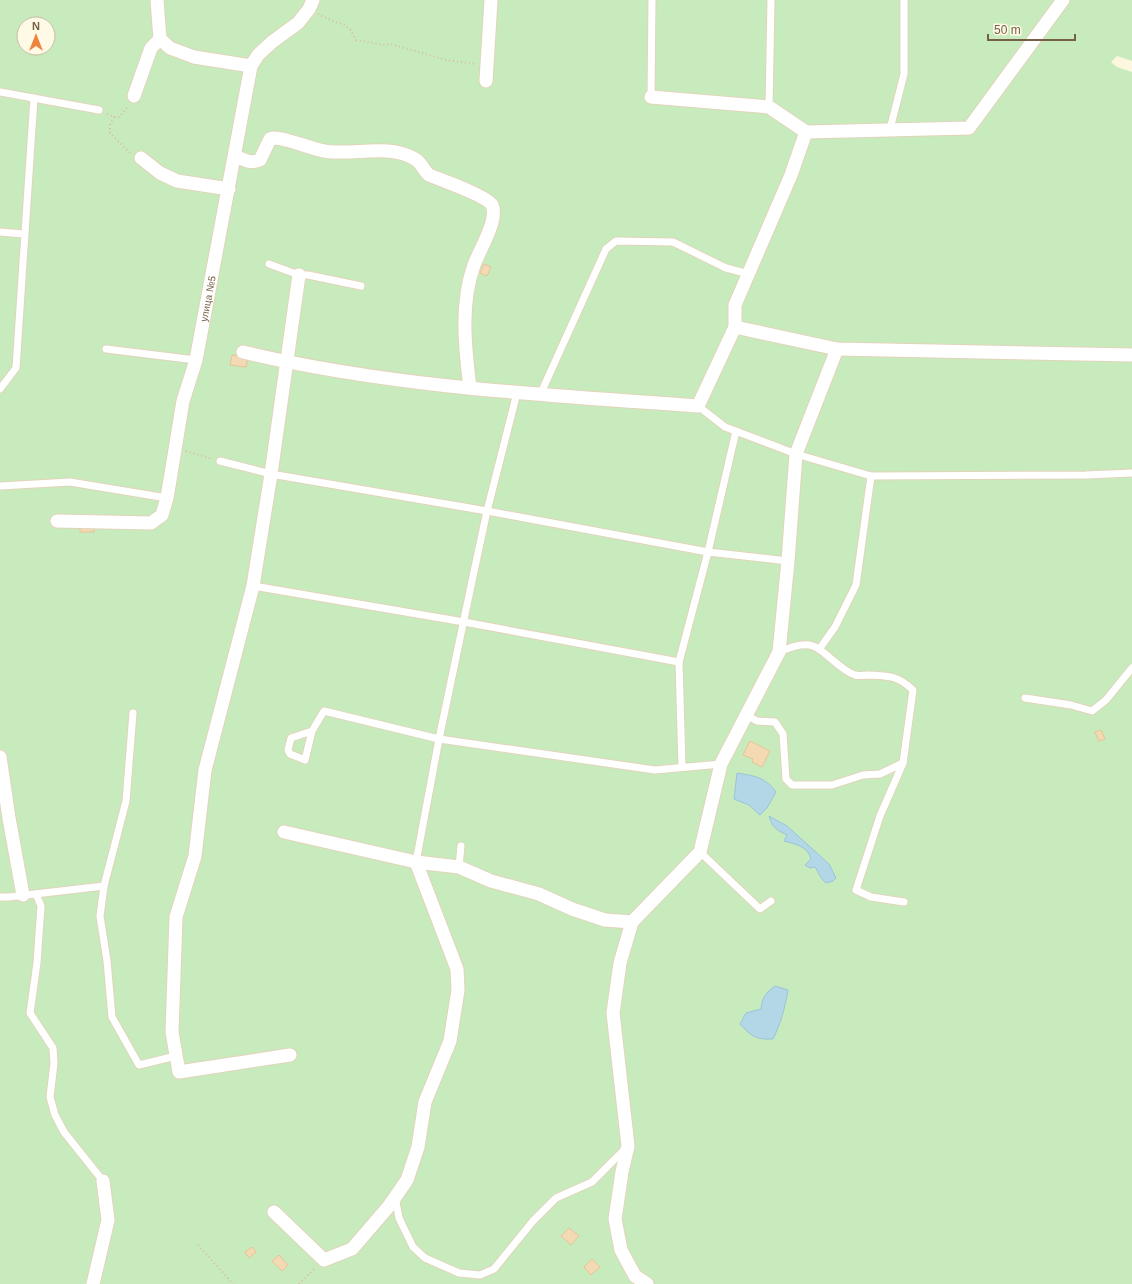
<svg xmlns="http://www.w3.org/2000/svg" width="1132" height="1284" viewBox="0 0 1132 1284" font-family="Arial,sans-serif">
<rect width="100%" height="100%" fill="#fdf7df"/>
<path fill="#c8ebbd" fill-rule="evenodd" d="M 0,0 L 1132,0 L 1132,61 L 1117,56 L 1111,62 L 1117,67 L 1132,72 L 1132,1284 L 0,1284 ZM 24,24 L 48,24 L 48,48 L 24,48 Z"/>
<g fill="#b3d7e7" stroke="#99c4da">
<path d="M 737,773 C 755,776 765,777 776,792 L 767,808 L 760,815 L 749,805 L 734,799 Z"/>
<path d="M 769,816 L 787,826 L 829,864 L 836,878 L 833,881 L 826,883 C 820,878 819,873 815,867 L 810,868 L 805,865 L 811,859 C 808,846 795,844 784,841 L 787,835 C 776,830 772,827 769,816 Z"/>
<path d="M 775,986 L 788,990 C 785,1008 781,1023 773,1039 C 756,1040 751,1036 740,1024 L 746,1013 L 761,1009 C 762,997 766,993 775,986 Z"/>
</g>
<g fill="#f4d9b5" stroke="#e8c395">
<polygon points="484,264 491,267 487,276 480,273"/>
<polygon points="232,355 248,357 246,367 230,365"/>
<rect x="80" y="523" width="14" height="9"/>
<polygon points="1101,730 1105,739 1099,741 1095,732"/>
<polygon points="750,741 770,751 762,767 752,762 753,759 743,755"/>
<polygon points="569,1228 579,1236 571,1245 561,1236"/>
<polygon points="252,1247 256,1252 249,1258 245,1252"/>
<polygon points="279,1255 288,1265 282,1271 272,1261"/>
<polygon points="592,1259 600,1267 591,1275 584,1267"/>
</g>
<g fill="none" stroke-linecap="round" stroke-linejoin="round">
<g stroke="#e2d4bb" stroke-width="9">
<g id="service">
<polyline points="0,92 99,110"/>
<polyline points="651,97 652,0"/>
<polyline points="769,107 771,0"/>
<polyline points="890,129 904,74 904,0"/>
<polyline points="0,232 24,234"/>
<polyline points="269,264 299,275 308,275 361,286"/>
<polyline points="106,349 196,360"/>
<polyline points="0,389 16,368 34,98"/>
<polyline points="540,395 606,249 616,241 673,242 726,268 749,274"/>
<polyline points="698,406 725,427 796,454 871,476 1086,475 1132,473"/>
<polyline points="220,461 271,474 487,511 708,552 788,561"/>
<polyline points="0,486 70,482 167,498"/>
<polyline points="253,586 464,622 679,662"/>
<polyline points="820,648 835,627 856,585 871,476"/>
<path d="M 779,652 C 789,648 798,644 809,645 C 824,647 838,670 855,675 C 859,676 864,675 868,675 C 889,676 897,675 913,690 L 903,763 L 880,816 L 856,890 L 871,897 L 904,902"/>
<polyline points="1025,698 1071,705 1092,711 1106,700 1132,668"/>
<polyline points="133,713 126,801 104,886 100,916 107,961 112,1017 139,1065 176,1056"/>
<polyline points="746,715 757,721 775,722 783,734 786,779 792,785 832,785 863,775 880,774 903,763"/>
<polyline points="312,731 291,738 288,750 290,754 305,760 312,731 324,711 439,739 655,770 721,764"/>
<polyline points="682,767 679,662 708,552 736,431"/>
<polyline points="700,852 760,909 771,901"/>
<polyline points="416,862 439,739 472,581 487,511 517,393"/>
<polyline points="459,867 461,846"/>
<polyline points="36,894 41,906 37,963 30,1013 53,1048 54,1063 50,1097 55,1115 64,1132 103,1181"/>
<polyline points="0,897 9,897 104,886"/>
<polyline points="395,1197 399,1218 413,1247 425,1258 459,1273 480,1275 494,1269 533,1221 556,1198 592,1182 625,1149"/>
</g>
</g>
<g stroke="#e2d4bb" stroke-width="15">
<g id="minor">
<polyline points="157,0 160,39 170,48 194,57 251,66"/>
<polyline points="486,81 491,0"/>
<polyline points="134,96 151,48 160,39"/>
<polyline points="651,97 769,107 806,132 969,128 1063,0"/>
<path d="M 235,156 C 244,160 250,164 260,160 L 270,139 L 273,138 C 288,138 308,148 324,151 C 354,156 387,143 415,159 C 422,163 423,170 429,175 C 441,180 487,196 492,205 C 499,219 479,251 474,265 C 460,304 465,347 470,388"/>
<polyline points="141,158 160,173 177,181 229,189"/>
<polyline points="735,327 735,305 791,175 806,132"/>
<path d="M 243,352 C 390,387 546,395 698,406 L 735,327 L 837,349 L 1132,355"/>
<path id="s1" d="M 57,521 L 151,523 L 162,515 L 167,498 L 183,401 L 196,360 L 251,66 L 258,55 L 272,42 L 298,23 L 309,9 L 313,0"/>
<polyline points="0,757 9,818 23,895"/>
<polyline points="284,832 416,862 459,867 491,881 539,894 572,909 605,920 632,922"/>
<polyline points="290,1055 179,1072 172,1032 176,917 195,856 205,770 253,586 271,474 299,275"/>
<polyline points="274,1212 324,1260 352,1249 389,1206 407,1180 418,1147 425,1102 450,1041 458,990 457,969 416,862"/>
<polyline points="93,1284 108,1220 103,1181"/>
<polyline points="647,1284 635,1276 621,1250 615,1219 622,1172 628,1146 613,1013 620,963 632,922 700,852 721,764 779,652 788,561 796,454 837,349"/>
</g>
</g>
<g stroke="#d9bd99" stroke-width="2" stroke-dasharray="1 3" stroke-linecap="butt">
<polyline points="318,14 335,22 343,24 350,29 356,40 383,45 391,44 446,60 475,64"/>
<polyline points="107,114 114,117 120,117 123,112 129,106"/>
<polyline points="114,117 110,125 110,133 130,153"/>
<polyline points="186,451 213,459"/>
<polyline points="198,1245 233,1284"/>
<polyline points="299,1284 315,1268"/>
</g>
<use href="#service" stroke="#fff" stroke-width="7"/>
<use href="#minor" stroke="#fff" stroke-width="13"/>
</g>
<g text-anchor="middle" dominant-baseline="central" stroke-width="3" stroke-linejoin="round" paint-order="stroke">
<g font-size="10" fill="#755f46" stroke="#fffae6">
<text stroke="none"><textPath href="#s1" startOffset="329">улица №5</textPath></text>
</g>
</g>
<g transform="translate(36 36)"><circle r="19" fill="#fffae6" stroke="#c8bca6"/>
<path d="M0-3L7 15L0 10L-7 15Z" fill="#ef843c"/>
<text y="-6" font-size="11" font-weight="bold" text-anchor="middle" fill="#755f46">N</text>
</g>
<path d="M988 34v6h87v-6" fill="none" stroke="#755f46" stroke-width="2"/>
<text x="994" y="34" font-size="12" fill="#755f46" stroke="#fffae6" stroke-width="3" paint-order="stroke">50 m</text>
</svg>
